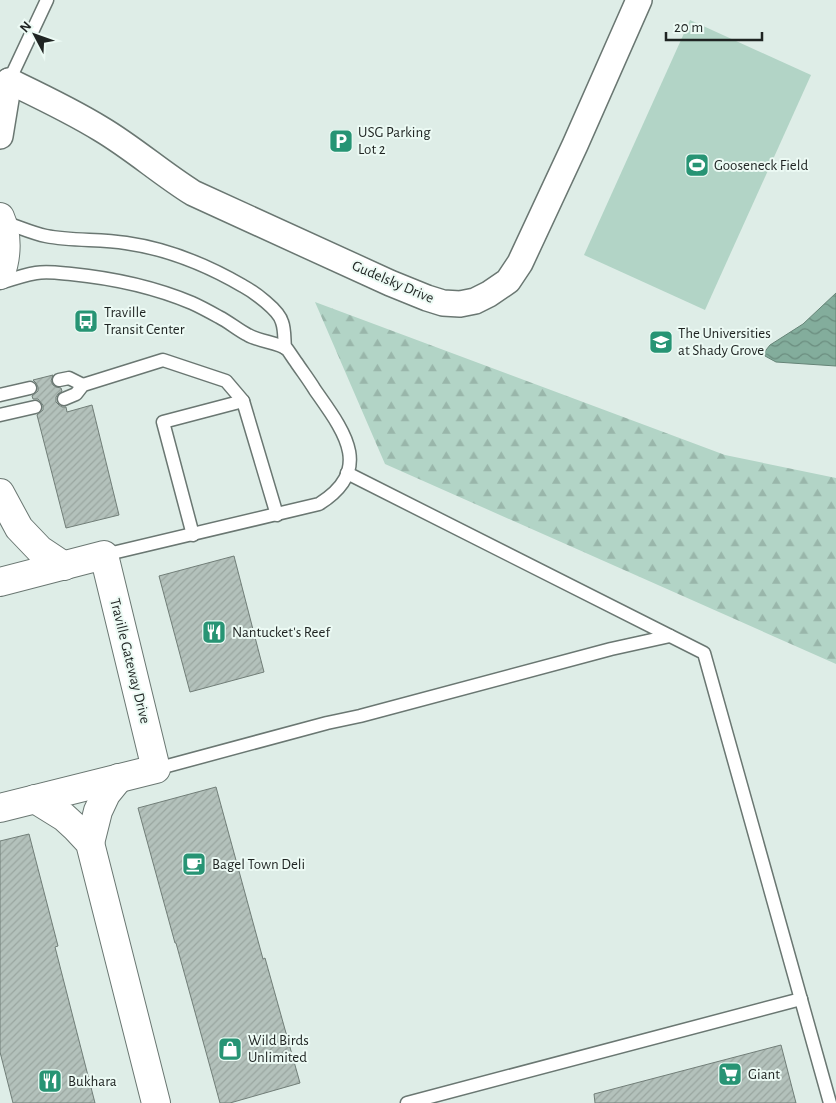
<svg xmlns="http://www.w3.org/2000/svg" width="836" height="1103" viewBox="0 0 836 1103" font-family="'Alegreya Sans',sans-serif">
<defs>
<pattern id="forest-firs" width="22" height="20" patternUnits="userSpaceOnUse" patternTransform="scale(1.25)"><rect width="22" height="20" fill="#b2d4c6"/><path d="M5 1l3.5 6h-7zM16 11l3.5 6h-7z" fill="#99b6aa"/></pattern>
<pattern id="water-waves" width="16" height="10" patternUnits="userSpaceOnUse" patternTransform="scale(1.25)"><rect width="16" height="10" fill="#83ad9c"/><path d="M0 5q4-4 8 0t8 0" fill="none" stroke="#6b8d7f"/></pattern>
<pattern id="building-hatch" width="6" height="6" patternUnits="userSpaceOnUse" patternTransform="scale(1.25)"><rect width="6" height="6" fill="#b3c1bb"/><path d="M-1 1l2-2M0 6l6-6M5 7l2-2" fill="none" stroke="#9aa6a0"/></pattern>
</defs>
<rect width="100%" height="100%" fill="#deede7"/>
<polygon fill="#b2d4c6" points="690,20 811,75 705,310 584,255"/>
<polygon fill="url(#forest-firs)" points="315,302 725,455 836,478 836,664 385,464"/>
<polygon fill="url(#water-waves)" stroke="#658477" points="836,293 836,366 776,362 765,356 764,353 766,350 770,345 803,324"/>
<g fill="url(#building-hatch)" stroke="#717e78">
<polygon points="53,375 51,381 53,385 56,387 61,388 62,391 58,394 56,397 56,402 59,405 62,407 66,407 67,412 92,405 119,515 66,528 37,415 43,410 43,405 38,399 33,399 32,396 38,391 38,387 36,383 33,380"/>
<polygon points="234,556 264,672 190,692 159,576"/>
<polygon points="216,787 263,959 265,958 300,1083 230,1103 220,1103 176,943 175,943 138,808"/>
<polygon points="29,834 58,946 55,947 95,1103 13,1103 0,1052 0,841"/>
<polygon points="781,1045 796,1103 595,1103 594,1094"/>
</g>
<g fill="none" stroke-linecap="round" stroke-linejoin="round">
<g stroke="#6a7772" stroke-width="15">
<g id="service">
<polyline points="7,80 9,81 47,0"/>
<path d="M 3,222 C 17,226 31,233 46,236 C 72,241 100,239 126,243 C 168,249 207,265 243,286 C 254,292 279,310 282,322 C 285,330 284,340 285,348"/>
<path d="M 0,283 C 12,279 24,275 36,273 C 47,271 60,273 71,274 C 111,278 154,287 192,303 C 201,307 210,312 219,317 C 229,322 238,330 248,335 C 258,341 279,343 287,349 C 290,353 293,358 296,362 C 302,371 309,380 315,390 C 343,430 375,469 319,504 L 104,555"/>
<polyline points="59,380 69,378 83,385"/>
<polyline points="0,395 30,388"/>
<polyline points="64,399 76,394 83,385 163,360 226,381 243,401"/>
<polyline points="0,415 35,407"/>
<polyline points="347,473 704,653 830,1103"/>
<polyline points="193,535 163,422 243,401 277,515"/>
<polyline points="156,769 327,723 360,716 611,649 670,636"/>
<polyline points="407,1103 801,999"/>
</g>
</g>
<g stroke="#6a7772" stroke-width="28">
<g id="minor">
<path d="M 9,81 C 40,96 72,111 101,129 C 133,148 161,173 193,193 L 390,283 L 427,298 L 443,303 L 460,304 L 475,301 L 489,294 L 508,281 L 520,263 L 575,145 L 639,0"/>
<polyline points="0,136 9,81"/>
</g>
</g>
<g stroke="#6a7772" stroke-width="30">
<g id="tertiary">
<path d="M 0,217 C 8,235 7,258 0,275"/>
<polyline points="0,493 19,528 40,550 64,566"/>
<polyline points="0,582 104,555 156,769 0,808"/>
<polyline points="35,799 64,817 76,828 90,843 156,1103"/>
<polyline points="90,843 98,811 106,794 119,778"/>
</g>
</g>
<use href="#service" stroke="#fff" stroke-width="12"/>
<use href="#minor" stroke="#fff" stroke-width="25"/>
<use href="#tertiary" stroke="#fff" stroke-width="28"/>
</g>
<defs>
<g id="parking-square" transform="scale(1.25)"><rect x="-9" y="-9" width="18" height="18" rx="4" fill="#279474" stroke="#ecfaf4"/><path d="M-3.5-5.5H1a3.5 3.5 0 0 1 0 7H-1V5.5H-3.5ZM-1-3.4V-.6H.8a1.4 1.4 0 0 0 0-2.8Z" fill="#fff"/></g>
<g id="stadium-square" transform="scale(1.25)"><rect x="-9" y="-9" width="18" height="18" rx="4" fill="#279474" stroke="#ecfaf4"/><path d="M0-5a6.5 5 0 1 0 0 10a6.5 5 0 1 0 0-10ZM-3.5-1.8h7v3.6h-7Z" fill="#fff"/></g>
<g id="bus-square" transform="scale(1.25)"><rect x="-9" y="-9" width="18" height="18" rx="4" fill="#279474" stroke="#ecfaf4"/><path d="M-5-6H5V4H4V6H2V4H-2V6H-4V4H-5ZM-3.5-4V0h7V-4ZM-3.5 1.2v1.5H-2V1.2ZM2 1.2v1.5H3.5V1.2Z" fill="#fff"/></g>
<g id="university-square" transform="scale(1.25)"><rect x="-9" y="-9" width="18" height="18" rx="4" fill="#279474" stroke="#ecfaf4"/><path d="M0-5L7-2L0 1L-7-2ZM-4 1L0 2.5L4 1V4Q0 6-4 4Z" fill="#fff"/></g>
<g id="restaurant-square" transform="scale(1.25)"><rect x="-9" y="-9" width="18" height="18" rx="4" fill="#279474" stroke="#ecfaf4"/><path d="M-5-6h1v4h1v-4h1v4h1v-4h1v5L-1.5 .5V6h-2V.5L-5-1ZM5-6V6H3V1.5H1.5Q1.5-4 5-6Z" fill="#fff"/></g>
<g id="cafe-square" transform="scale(1.25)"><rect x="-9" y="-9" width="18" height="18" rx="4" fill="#279474" stroke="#ecfaf4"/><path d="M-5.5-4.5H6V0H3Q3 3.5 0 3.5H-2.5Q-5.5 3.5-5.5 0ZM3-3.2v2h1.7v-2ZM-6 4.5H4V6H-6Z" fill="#fff"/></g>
<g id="shop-square" transform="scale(1.25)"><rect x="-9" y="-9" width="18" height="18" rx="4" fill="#279474" stroke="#ecfaf4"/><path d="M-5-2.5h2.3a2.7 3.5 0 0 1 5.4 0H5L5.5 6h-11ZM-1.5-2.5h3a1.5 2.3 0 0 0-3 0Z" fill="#fff"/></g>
<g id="supermarket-square" transform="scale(1.25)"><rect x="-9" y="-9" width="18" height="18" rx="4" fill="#279474" stroke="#ecfaf4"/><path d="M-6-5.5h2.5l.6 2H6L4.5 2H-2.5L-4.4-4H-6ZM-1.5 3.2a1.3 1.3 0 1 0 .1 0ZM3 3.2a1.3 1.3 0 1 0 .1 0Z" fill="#fff"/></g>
</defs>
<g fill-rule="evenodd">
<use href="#parking-square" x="341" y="141"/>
<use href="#stadium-square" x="697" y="165"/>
<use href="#bus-square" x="86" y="321"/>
<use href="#university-square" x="661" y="342"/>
<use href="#restaurant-square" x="214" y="632"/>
<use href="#cafe-square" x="194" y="864"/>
<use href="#shop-square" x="230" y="1049"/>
<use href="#supermarket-square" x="730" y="1074"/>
<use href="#restaurant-square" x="50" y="1081"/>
</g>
<g text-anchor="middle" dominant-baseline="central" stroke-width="4" stroke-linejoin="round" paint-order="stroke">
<g font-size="15" fill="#1f2422" stroke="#ecfaf4" text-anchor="start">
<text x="358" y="132">USG Parking<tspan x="358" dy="17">Lot 2</tspan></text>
<text x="714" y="165">Gooseneck Field</text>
<text x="104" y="312">Traville<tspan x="104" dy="17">Transit Center</tspan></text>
<text x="678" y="333">The Universities<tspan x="678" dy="17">at Shady Grove</tspan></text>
<text x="232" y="632">Nantucket's Reef</text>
<text x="212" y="864">Bagel Town Deli</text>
<text x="248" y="1040">Wild Birds<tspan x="248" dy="17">Unlimited</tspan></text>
<text x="748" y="1074">Giant</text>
<text x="68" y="1081">Bukhara</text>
</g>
<g font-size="15" fill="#1f2422" stroke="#ecfaf4">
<text transform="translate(393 282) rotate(23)">Gudelsky Drive</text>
<text transform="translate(130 661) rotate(76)">Traville Gateway Drive</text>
</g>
</g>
<g transform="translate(35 35) rotate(311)" stroke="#ecfaf4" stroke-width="4" paint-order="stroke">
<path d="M0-4L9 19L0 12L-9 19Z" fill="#1f2422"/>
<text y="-8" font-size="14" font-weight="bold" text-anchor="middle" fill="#1f2422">N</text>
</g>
<path d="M666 32v8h96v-8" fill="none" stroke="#1f2422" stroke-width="2.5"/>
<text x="674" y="32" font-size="15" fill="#1f2422" stroke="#ecfaf4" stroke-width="4" paint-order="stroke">20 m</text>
</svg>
